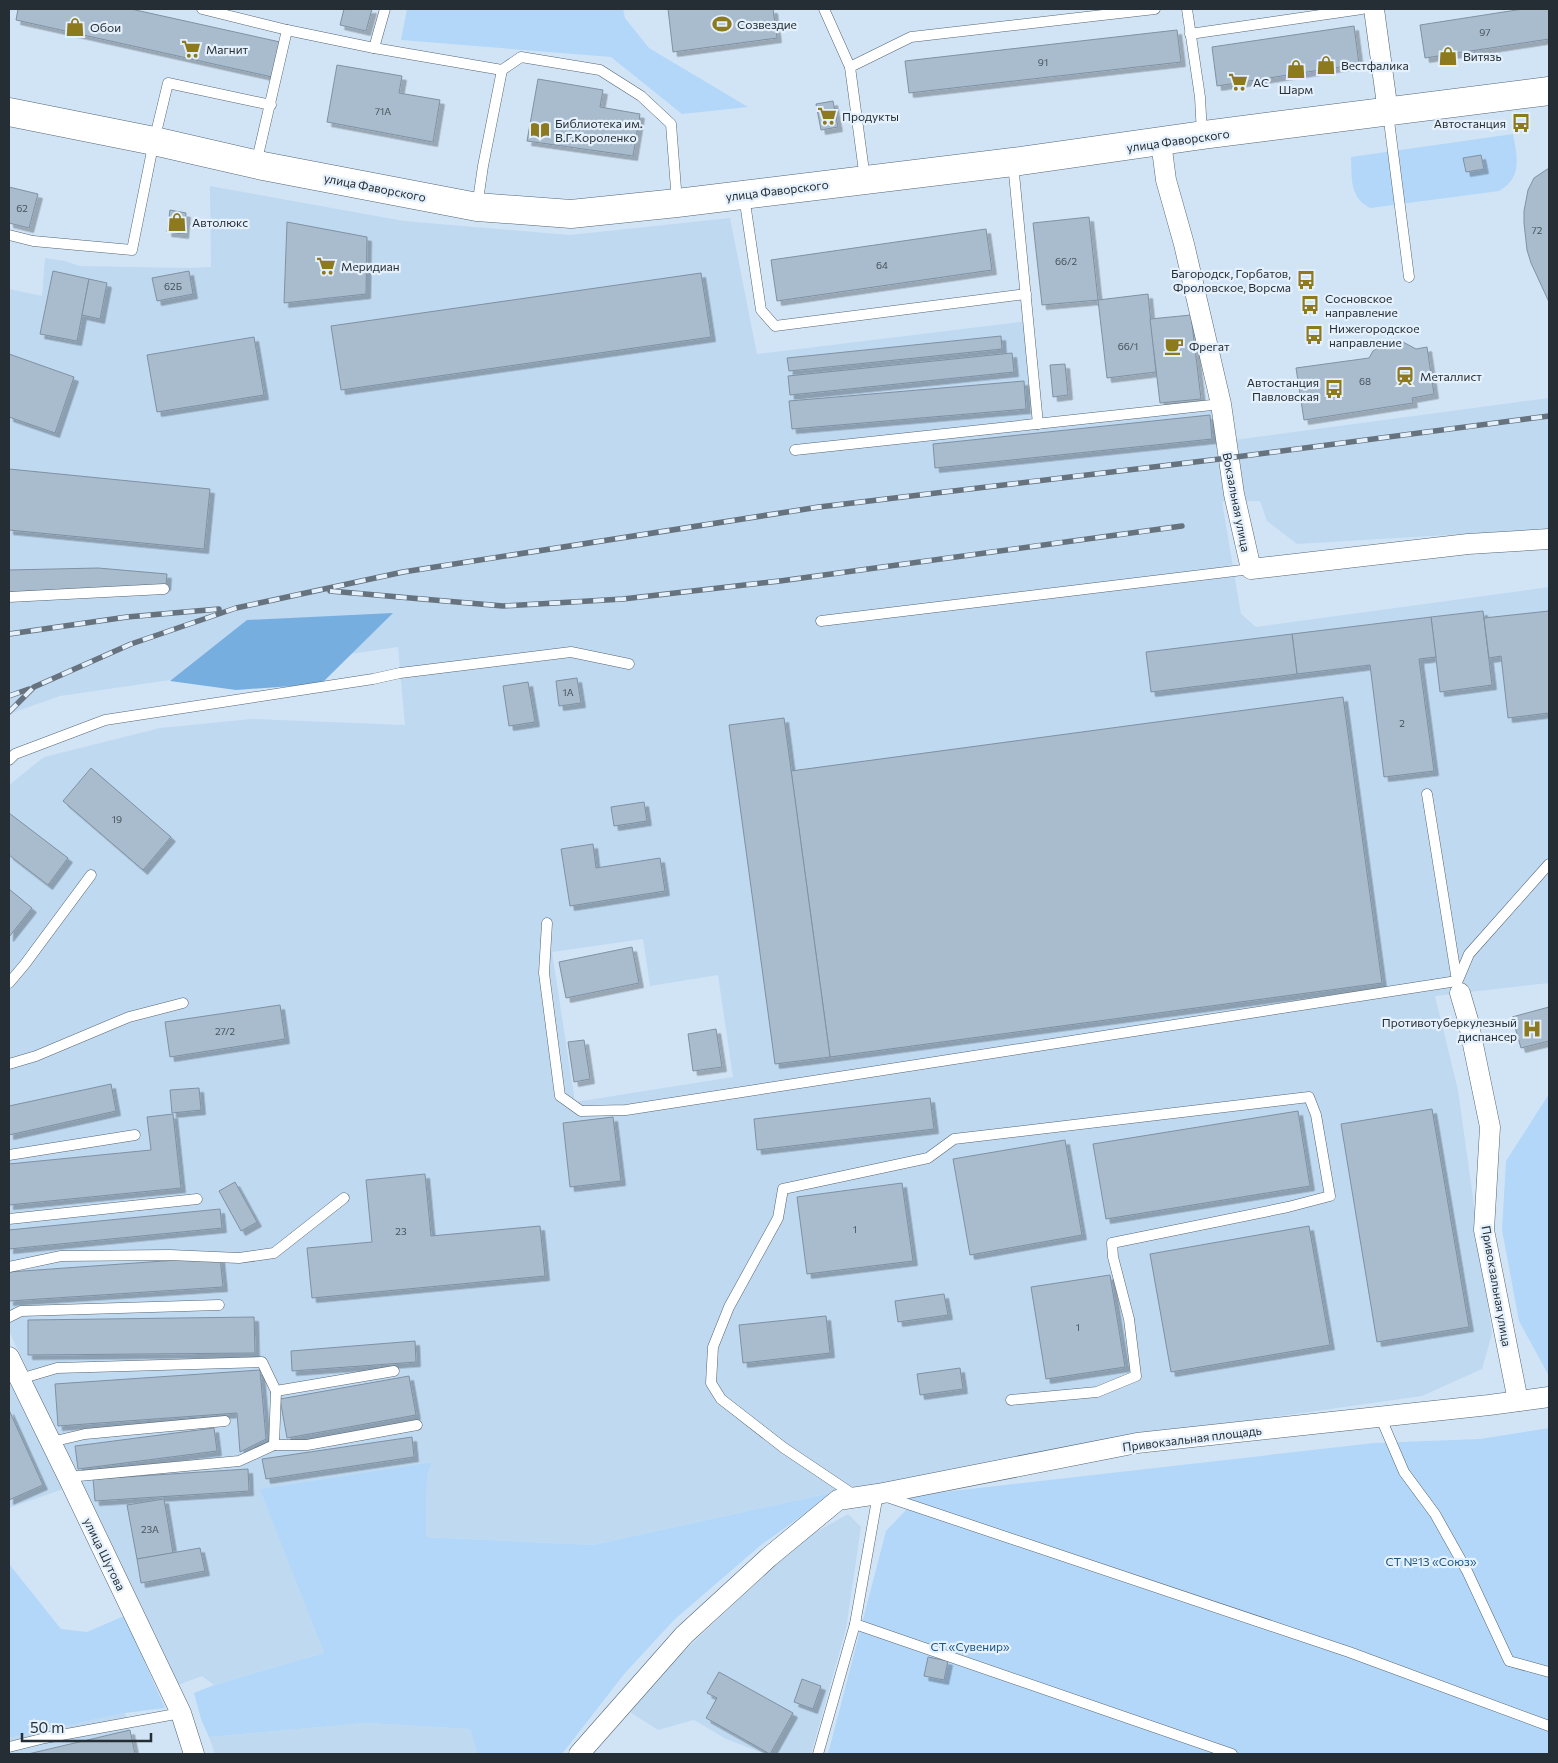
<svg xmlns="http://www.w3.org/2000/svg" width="1558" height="1763" viewBox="0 0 1558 1763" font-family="Commissioner,sans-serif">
<defs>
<filter id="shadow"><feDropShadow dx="4.5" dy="4.5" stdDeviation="0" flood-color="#0004"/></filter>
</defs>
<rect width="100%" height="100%" fill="#d1e4f6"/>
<g fill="#bfd9f0" fill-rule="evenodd">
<path d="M 210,186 L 404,221 L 570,235 L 730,218 L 757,354 L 1028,321 L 1038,423 L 1211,405 L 1217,446 L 1226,441 L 1549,398 L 1549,529 L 1297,544 L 1267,521 L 1260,501 L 1222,502 L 1241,614 L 1256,627 L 1549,587 L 1549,983 L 1435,996 L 1458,1090 L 1492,1334 L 1482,1369 L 1422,1396 L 1160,1433 L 835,1492 L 593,1545 L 426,1537 L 427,1477 L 432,1462 L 261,1489 L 324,1653 L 214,1685 L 202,1676 L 178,1685 L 90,1504 L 9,1331 L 9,785 L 44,757 L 160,728 L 252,719 L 405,725 L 398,647 L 60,696 L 9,714 L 9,289 L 42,296 L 45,258 L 65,261 L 80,266 L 190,268 L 211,267 ZM 643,939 L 650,986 L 718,975 L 733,1077 L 575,1102 L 552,952 Z"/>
<polygon points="9,1367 66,1488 9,1508"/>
<polygon points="848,1514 861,1527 846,1629 811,1754 765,1754 726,1739 694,1720 658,1730 630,1712 679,1656 732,1606 791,1546"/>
<polygon points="125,1713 135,1754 9,1754 9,1738"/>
<polygon points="366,1723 470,1729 477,1754 215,1754 209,1737"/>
</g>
<g fill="#b3d7f8">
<polygon points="407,9 623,9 625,18 649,48 748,107 682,114 611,57 401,40"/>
<path d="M 1513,134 C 1517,157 1523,177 1499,191 L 1370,208 C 1349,197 1352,178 1351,157 Z"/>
<polygon points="1549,1094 1549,1376 1519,1321 1502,1230 1506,1161"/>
<polygon points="1549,1428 1549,1754 828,1754 886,1531 906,1510 909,1496 1374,1443 1480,1439"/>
<polygon points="432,1462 427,1477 426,1537 593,1545 835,1492 761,1545 674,1620 625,1673 562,1754 477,1754 470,1729 366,1723 209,1737 201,1719 194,1693 214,1685 324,1653 260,1489"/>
<polygon points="9,1564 61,1629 87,1632 124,1616 165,1708 125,1713 9,1738"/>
</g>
<polygon fill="#77aee0" points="393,613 321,684 236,690 170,681 247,620"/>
<g fill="#a9bccd" stroke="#7f91a2" filter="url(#shadow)">
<polygon points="18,9 131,9 280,42 272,77 16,20"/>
<polygon points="344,9 372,9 366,31 340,25"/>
<polygon points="668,9 773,9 777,38 673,52"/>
<polygon points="1523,9 1549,9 1549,39 1425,58 1420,25"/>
<polygon points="1354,26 1359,64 1217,86 1212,47"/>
<polygon points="1177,30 1181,62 909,93 905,61"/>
<polygon points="337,65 402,76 399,93 440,100 433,142 327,122"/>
<polygon points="538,79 603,90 600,107 640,114 633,156 527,141"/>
<polygon points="833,101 838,127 821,130 816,104"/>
<polygon points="1481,155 1484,169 1466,172 1463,158"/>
<polygon points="1549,168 1549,302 1531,263 1527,250 1524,223 1524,211 1528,190 1534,178"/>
<polygon points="9,187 38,194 29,228 9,223"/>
<polygon points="170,210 186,213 184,234 167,232"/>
<polygon points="1089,217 1098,300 1042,305 1033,223"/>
<polygon points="287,222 367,237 366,294 284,303"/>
<polygon points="986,229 992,270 777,301 771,260"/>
<polygon points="53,271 89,279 77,341 40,334"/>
<polygon points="189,271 193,294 157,301 152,278"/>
<polygon points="701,273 711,337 341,390 331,326"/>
<polygon points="89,279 107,283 100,319 82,315"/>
<polygon points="1148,294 1156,372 1107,378 1098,300"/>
<polygon points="1191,315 1201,399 1160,403 1150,319"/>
<polygon points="1001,336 1002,349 789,371 787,358"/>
<polygon points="254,337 264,395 157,412 147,355"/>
<polygon points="1390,342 1403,342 1416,349 1427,347 1434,394 1412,398 1413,403 1304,420 1296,368 1369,358 1373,351 1380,346"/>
<polygon points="1012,353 1014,372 790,395 788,376"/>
<polygon points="9,354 74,377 55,433 9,417"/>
<polygon points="1065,364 1068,395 1053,397 1050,365"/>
<polygon points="1024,381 1026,409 792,429 789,401"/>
<polygon points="1210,415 1212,439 935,468 933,444"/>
<polygon points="9,469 210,489 204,549 9,530"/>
<polygon points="98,568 167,574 166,586 9,592 9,570"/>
<polygon points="1483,611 1492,685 1440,692 1431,617"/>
<polygon points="1549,611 1549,713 1508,718 1501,656 1489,658 1484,618"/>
<polygon points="1431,617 1436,657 1419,659 1434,771 1384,777 1370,665 1297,674 1292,634"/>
<polygon points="1292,634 1297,674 1151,692 1146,652"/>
<polygon points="577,678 581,703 559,706 556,681"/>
<polygon points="528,682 535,722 509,726 503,686"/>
<polygon points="1343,697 1382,983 830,1057 791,771"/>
<polygon points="784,718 830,1057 775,1064 729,725"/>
<polygon points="91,768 171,837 143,870 63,801"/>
<polygon points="644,802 647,821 614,826 611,807"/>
<polygon points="9,813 68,858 48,885 9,855"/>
<polygon points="593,844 596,868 660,858 665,891 570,906 561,849"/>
<polygon points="9,889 32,908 9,937"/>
<polygon points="632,947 639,983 566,998 559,962"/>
<polygon points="280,1005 285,1039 170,1057 165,1022"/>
<polygon points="1549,1007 1549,1041 1521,1048 1512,1017"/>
<polygon points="716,1029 722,1067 693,1071 688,1034"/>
<polygon points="584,1040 590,1079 574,1082 568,1042"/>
<polygon points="111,1084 116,1111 9,1135 9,1106"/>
<polygon points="199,1088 201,1110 172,1113 170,1090"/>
<polygon points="930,1098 934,1129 757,1150 754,1119"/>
<polygon points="1432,1109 1469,1327 1377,1342 1341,1124"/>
<polygon points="1298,1111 1310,1186 1106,1219 1093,1144"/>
<polygon points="173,1114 181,1188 9,1205 9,1164 151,1150 147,1117"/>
<polygon points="613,1117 621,1181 570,1187 563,1123"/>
<polygon points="1065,1140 1082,1235 970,1255 953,1159"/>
<polygon points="425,1174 431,1236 540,1226 545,1276 312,1298 307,1248 372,1242 366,1180"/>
<polygon points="235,1182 257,1222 241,1231 219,1191"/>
<polygon points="902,1183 913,1261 807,1274 797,1197"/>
<polygon points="220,1209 222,1228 9,1249 9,1230"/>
<polygon points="1309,1226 1330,1345 1171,1372 1150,1254"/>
<polygon points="220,1257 223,1287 9,1301 9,1272"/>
<polygon points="1110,1275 1125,1367 1046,1379 1031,1287"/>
<polygon points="944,1294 948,1315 898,1322 895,1301"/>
<polygon points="826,1316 830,1353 743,1363 739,1325"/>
<polygon points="254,1317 255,1353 28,1355 28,1320"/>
<polygon points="415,1341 416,1362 292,1371 291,1351"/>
<polygon points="960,1368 963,1389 920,1395 917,1374"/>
<polygon points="260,1370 266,1439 240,1452 237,1413 58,1426 55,1384"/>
<polygon points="409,1376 416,1415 287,1438 280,1399"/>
<polygon points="9,1410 43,1485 9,1500"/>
<polygon points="214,1428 217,1451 78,1469 75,1446"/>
<polygon points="412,1437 414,1457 266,1479 262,1459"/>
<polygon points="248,1469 249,1491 95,1501 93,1479"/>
<polygon points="164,1499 173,1553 137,1559 127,1505"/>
<polygon points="200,1548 205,1571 141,1583 137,1559"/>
<polygon points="928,1657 948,1661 944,1680 924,1676"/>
<polygon points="719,1672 793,1713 770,1754 706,1718 717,1698 707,1693"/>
<polygon points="802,1679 821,1686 813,1709 794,1702"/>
<polygon points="130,1730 135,1754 28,1754"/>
</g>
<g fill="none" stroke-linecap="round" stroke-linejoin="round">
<g stroke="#546575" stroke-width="11">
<g id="lane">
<polyline points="202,9 287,30 256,164"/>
<polyline points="824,9 850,67 865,179"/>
<polyline points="1187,9 1200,97 1202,134"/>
<polyline points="287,30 374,48 502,70 521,57 600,70 641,96 671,124 677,202"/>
<polyline points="1190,34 1362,9"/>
<polyline points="374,48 385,9"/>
<polyline points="850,67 911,37 1155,9"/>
<polyline points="1388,113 1409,277"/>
<polyline points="1013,163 1038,424"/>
<polyline points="744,196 761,310 775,326 1026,294"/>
<polyline points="477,207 483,166 502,70"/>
<polyline points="9,235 33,241 132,250 154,141 168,83 271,105"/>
<polyline points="795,450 1221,404"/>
<polyline points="9,597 164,589"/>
<polyline points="821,621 1251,569"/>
<polyline points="9,760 15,754 105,720 373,679 400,673 571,652 629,664"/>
<polyline points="547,923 544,973 560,1096 581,1111 626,1110 1457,981 1427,794"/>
<polyline points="1458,980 1469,954 1549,864"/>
<polyline points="9,983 25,964 91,875"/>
<polyline points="9,1064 36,1056 129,1017 183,1003"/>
<polyline points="9,1155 135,1135"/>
<polyline points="9,1219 197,1199"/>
<polyline points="9,1267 61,1256 170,1255 239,1258 274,1253 344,1198"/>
<polyline points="9,1317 21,1311 219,1305"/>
<polyline points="20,1379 57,1368 262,1362 276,1391 394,1371"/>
<polyline points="276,1391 274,1445 307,1445 417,1425"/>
<polyline points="1380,1416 1404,1472 1435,1514 1467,1571 1509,1661 1549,1672"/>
<polyline points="51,1442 85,1434 225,1421"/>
<polyline points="68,1477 239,1461 274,1445"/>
<polyline points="854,1495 784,1448 721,1399 711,1383 713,1347 729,1307 778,1218 783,1189 928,1158 954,1139 1309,1097 1316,1115 1330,1196 1288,1207 1112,1243 1113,1257 1129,1319 1136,1376 1097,1392 1011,1400"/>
<polyline points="855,1624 1232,1754"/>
<polyline points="9,1747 45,1738 181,1713"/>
<polyline points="818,1754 855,1624 878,1494 1349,1652 1549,1726"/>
</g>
</g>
<g stroke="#546575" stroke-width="21">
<g id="street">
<polyline points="1374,9 1388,112"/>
<polyline points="1161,142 1166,180 1184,244 1221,404 1234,494 1251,569 1468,544 1549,539"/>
<polyline points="1460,993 1468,1020 1490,1127 1484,1230 1518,1401"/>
<polyline points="9,1357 68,1477 181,1713 194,1754"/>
<polyline points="579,1754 684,1635 769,1557 838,1500 878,1494 1137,1443 1489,1405 1549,1397"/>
</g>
</g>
<g stroke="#546575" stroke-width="29">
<polyline id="secondary" points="9,112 154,141 263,166 477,207 571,214 677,203 1013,162 1203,135 1549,91"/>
</g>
<use href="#lane" stroke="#fff" stroke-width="10"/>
<use href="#street" stroke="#fff" stroke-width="20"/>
<use href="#secondary" stroke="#fff" stroke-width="28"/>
<g stroke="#66727d" stroke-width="5.5">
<g id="rail">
<polyline points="330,591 503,606 623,599 780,581 1182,526"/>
<polyline points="9,634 127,617 219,609"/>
<polyline points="9,696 29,689"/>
<polyline points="9,712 34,687 131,644 236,608 403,572 819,507 1228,458 1549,416"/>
</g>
</g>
<use href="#rail" stroke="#e4f0fb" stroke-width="4" stroke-dasharray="11" stroke-linecap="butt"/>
</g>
<defs>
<g id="stadium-bare" transform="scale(1.5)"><path d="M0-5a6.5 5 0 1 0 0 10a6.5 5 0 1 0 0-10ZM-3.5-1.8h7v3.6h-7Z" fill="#8d791e" stroke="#e4f0fb" stroke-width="2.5" paint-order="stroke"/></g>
<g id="shop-bare" transform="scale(1.5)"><path d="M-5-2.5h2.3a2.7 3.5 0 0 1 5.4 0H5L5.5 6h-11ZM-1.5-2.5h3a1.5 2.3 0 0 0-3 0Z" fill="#8d791e" stroke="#e4f0fb" stroke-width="2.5" paint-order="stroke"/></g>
<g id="supermarket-bare" transform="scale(1.5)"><path d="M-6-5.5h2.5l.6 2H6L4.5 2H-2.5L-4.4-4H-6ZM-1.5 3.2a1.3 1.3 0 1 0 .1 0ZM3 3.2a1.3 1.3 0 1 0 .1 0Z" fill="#8d791e" stroke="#e4f0fb" stroke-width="2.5" paint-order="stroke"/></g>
<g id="bus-bare" transform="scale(1.5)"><path d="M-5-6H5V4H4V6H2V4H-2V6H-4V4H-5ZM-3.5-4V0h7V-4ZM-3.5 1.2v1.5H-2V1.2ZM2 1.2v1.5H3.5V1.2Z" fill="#8d791e" stroke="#e4f0fb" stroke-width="2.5" paint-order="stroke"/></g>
<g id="library-bare" transform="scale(1.5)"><path d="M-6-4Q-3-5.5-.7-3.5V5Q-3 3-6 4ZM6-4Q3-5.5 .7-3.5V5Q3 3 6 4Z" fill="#8d791e" stroke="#e4f0fb" stroke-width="2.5" paint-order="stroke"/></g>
<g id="cafe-bare" transform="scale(1.5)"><path d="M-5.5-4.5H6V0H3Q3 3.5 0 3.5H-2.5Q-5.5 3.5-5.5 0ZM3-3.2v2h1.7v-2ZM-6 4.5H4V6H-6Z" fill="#8d791e" stroke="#e4f0fb" stroke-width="2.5" paint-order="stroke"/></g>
<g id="station-bare" transform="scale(1.5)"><path d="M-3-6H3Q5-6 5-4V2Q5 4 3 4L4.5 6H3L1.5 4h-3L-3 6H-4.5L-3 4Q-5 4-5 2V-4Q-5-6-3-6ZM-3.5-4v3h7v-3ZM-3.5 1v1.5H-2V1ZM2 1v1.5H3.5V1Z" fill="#8d791e" stroke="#e4f0fb" stroke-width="2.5" paint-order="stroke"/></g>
<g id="hospital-bare" transform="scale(1.5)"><path d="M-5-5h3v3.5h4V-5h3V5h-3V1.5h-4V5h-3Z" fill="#8d791e" stroke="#e4f0fb" stroke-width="2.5" paint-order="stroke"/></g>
</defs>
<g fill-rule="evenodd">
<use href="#stadium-bare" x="722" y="24"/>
<use href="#shop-bare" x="75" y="27"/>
<use href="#supermarket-bare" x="191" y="49"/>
<use href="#shop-bare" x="1448" y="56"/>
<use href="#shop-bare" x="1326" y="65"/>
<use href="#shop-bare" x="1296" y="69"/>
<use href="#supermarket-bare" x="1238" y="82"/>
<use href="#supermarket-bare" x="827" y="116"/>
<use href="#bus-bare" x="1521" y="123"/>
<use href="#library-bare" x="540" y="130"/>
<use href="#shop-bare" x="177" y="222"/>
<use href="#supermarket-bare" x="326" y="266"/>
<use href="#bus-bare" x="1306" y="280"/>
<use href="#bus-bare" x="1310" y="305"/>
<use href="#bus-bare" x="1314" y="335"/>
<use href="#cafe-bare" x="1174" y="346"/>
<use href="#station-bare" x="1405" y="376"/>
<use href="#bus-bare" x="1334" y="389"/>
<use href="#hospital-bare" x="1532" y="1029"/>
</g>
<g text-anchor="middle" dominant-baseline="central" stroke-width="4.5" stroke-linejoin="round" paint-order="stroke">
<g font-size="10" fill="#47525b">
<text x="1485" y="32">97</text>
<text x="1043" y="62">91</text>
<text x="383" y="111">71А</text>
<text x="22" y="208">62</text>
<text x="1537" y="230">72</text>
<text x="1066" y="261">66/2</text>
<text x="882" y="265">64</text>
<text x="173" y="286">62Б</text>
<text x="1128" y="346">66/1</text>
<text x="1365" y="381">68</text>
<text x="568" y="692">1А</text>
<text x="1402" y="723">2</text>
<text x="117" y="819">19</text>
<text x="225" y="1031">27/2</text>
<text x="855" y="1229">1</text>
<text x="401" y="1231">23</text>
<text x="1078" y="1327">1</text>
<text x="150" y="1529">23А</text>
</g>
<g font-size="12" fill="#262e35" stroke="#e4f0fb" text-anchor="start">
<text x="737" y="24">Созвездие</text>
<text x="90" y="27">Обои</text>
<text x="206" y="49">Магнит</text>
<text x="1463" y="56">Витязь</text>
<text x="1341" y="65">Вестфалика</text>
<text x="1253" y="82">АС</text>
<text x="1296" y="89" text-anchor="middle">Шарм</text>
<text x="842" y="116">Продукты</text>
<text x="555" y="123">Библиотека им.<tspan x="555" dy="14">В.Г.Короленко</tspan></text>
<text x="1506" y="123" text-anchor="end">Автостанция</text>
<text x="192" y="222">Автолюкс</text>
<text x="341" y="266">Меридиан</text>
<text x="1291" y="273" text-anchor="end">Багородск, Горбатов,<tspan x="1291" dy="14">Фроловское, Ворсма</tspan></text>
<text x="1325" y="298">Сосновское<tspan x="1325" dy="14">направление</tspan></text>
<text x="1329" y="328">Нижегородское<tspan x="1329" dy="14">направление</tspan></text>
<text x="1189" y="346">Фрегат</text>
<text x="1420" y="376">Металлист</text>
<text x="1319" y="382" text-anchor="end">Автостанция<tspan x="1319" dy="14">Павловская</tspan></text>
<text x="1517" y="1022" text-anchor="end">Противотуберкулезный<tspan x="1517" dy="14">диспансер</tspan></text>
</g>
<g font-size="12" fill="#262e35" stroke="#e4f0fb">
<text transform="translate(1178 140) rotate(-8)">улица Фаворского</text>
<text transform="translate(375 187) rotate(11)">улица Фаворского</text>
<text transform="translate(777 190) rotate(-7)">улица Фаворского</text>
<text transform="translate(1237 502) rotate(79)">Вокзальная улица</text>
<text transform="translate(1497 1286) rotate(80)">Привокзальная улица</text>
<text transform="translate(1192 1438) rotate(-7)">Привокзальная площадь</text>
<text transform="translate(105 1554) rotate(64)">улица Шутова</text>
</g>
<g font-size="12" fill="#185584" stroke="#e4f0fb">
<text x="1431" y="1561">СТ №13 «Союз»</text>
<text x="970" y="1646">СТ «Сувенир»</text>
</g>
</g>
<rect width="1558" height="1763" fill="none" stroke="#262e35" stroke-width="20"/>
<path d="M22 1733v8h129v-8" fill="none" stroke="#262e35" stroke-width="2.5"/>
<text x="30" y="1733" font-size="15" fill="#262e35" stroke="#e4f0fb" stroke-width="4" paint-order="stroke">50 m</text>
</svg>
